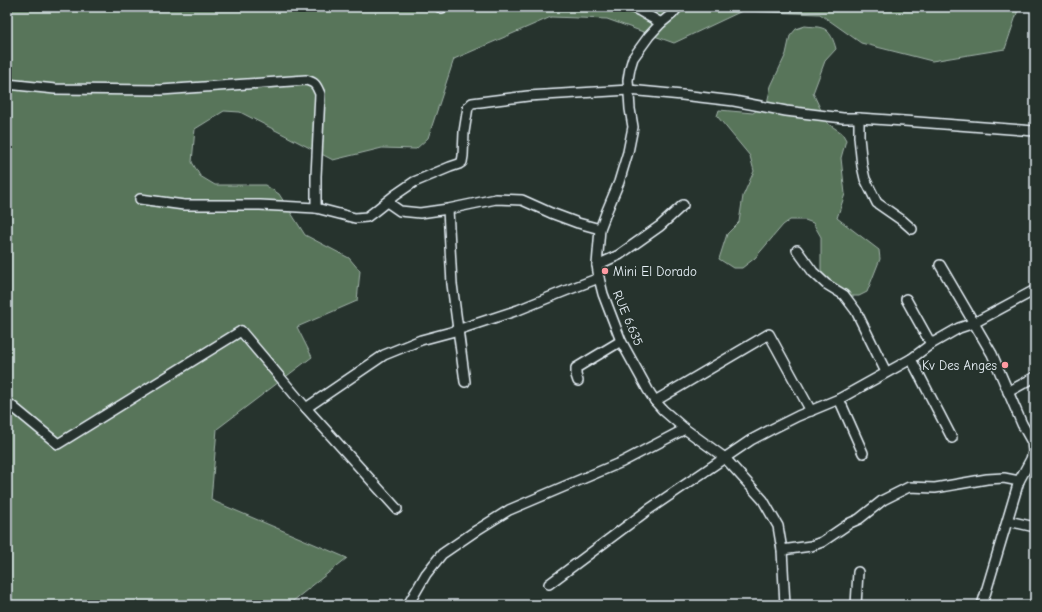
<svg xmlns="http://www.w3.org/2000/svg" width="1042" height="612" viewBox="0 0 1042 612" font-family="'Comic Neue',sans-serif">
<rect width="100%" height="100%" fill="#26332d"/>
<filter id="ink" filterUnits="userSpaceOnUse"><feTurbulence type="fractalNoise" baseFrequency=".025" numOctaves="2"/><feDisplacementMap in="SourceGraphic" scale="8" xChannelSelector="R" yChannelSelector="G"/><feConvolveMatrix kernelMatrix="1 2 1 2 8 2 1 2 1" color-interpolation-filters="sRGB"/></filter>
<g filter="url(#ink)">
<g fill="#59745a" stroke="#a0b2a9">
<polygon points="7,7 1019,7 1005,49 932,61 861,43 820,14 742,11 674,43 607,19 551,17 454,59 428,138 416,149 382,148 333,160 240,112 224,111 195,129 192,162 200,176 215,185 265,185 279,194 305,235 349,258 360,271 357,301 297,327 312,357 217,429 211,500 347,558 288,605 7,605"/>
<path d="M 805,26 C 810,27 817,26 822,28 C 830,30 834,41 836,49 L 825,61 L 813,93 L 827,123 L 842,133 L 846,140 L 841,158 L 845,194 L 837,218 L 879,250 L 880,259 L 867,292 L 859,296 L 851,296 L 829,285 L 824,278 L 821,270 L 821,237 L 813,223 L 805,220 L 790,220 L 783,225 L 755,258 L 742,268 L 733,268 L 719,259 L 727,234 L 739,222 L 743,196 L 754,171 L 750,156 L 717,116 L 719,110 L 753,113 L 767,103 L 771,86 L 786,54 L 790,36 L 796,29 Z"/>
</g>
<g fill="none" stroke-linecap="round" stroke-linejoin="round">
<g stroke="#e8f1f8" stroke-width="12">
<g id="minor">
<polyline points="439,7 442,8"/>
<polyline points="631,7 640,11 661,23"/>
<polyline points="678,7 672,14 661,23 649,36 633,58 630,68 628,80 630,109 633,127 628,152 619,182 606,213 600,229 597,265 599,278 603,294 621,341 648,390 655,401 663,410 685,429 725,458 763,500 771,514 778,526 782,550 785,605"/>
<path d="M 7,84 L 55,89 L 161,90 L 306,80 C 316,83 316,85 320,94 L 316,176 L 316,208"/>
<polyline points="859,118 859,137 862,166 865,179 877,203 903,221 912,229"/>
<polyline points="140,199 184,205 260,205 316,208 355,218 367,217 375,211 395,195 414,182 450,167 459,164 462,162 463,156 464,132 468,107 472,103 528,96 629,90 682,95 734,101 786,111 843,118 859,118 904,121 1035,131"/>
<polyline points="387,202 400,211 420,213 448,209 496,199 522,200 551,213 578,223 600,229"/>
<polyline points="448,209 452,284 465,382"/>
<polyline points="797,250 813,272 826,284 844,295 856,311 886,372"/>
<polyline points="597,265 619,255 660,226 683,205"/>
<polyline points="940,265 992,354 1022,424 1032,442 1033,452 1031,459 1019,481 982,605"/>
<polyline points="906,299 931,344"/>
<polyline points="911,359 952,438"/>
<polyline points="578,381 576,375 576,368 621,341"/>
<polyline points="1008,392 1035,377"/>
<polyline points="839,399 863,453"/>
<polyline points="655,401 769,334 811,411"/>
<polyline points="7,402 58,444 241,331 306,408 397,509"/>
<polyline points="306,408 384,355 421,340 451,332 518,310 565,291 599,278"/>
<polyline points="1008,521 1035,527"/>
<polyline points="782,550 811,546 822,542 850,523 859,519 883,500 909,487 935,488 987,479 1004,478 1019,481"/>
<polyline points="549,584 648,510 751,440 772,429 798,416 839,399 911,359 931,344 959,328 974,323 1035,290"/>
<polyline points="408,605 426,574 442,554 477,530 509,510 622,462 685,429"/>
<polyline points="856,605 858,572"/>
</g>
</g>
<use href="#minor" stroke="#26332d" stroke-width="9"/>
</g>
</g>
<g fill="#ff9aa2" stroke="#26332d" stroke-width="1.5">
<circle cx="605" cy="271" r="4"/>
<circle cx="1005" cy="365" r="4"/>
</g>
<g text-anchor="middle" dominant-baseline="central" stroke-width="3.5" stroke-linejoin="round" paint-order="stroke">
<g font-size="13" fill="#e8f1f8" stroke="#26332d" text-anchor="start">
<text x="613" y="271">Mini El Dorado</text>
<text x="997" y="365" text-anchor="end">Kv Des Anges</text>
</g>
<g font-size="13" fill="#e8f1f8" stroke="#26332d">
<text transform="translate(628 318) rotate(67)">RUE 6.635</text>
</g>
</g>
<rect width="1042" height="612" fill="none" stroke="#26332d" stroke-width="24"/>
<rect x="12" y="12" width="1018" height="588" fill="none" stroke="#e8f1f8" stroke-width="1.5" filter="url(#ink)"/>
</svg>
